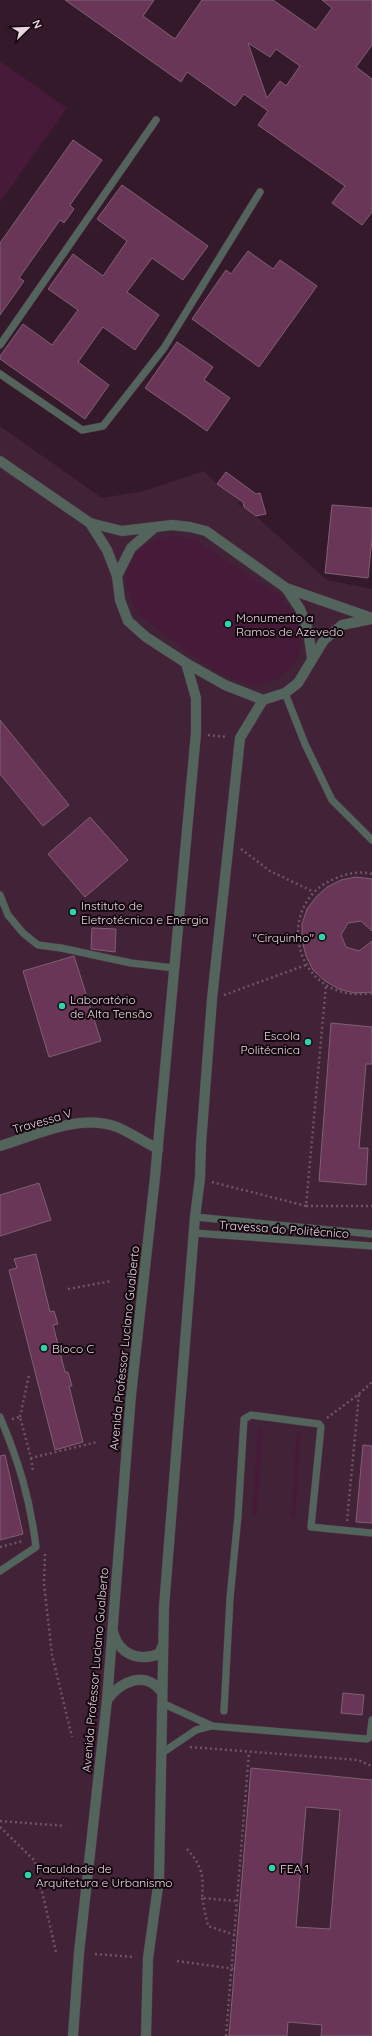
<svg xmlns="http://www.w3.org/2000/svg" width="372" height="2036" viewBox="0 0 372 2036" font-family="Quicksand,sans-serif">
<rect width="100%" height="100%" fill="#33192a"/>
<polygon fill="#412236" points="0,426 102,498 144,491 204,471 217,484 240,500 238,504 256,516 327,580 372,589 372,2036 0,2036"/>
<g fill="#461a38">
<polygon points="0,61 67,108 0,202"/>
<path d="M 176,536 L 195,540 L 279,595 C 291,607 301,626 301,644 C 300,668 272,688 249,684 C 215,677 168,636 139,615 C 114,575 128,541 176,536 Z"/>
<polygon points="261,1428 263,1430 257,1514 254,1516 252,1514 258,1429"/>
<polygon points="299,1431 301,1432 295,1517 293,1519 291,1517 297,1432"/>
</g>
<g fill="#693657" stroke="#806073" fill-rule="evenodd">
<path d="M 65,0 L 154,0 L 143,16 L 175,39 L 202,0 L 273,0 L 316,30 L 332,8 L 322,0 L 372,0 L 372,45 L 356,67 L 372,79 L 372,212 L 362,225 L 332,203 L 345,186 L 258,125 L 268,111 L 244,94 L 235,106 L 187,72 L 181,82 ZM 248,43 L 270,57 L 276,49 L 300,66 L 286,86 L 280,81 L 267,98 Z"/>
<polygon points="73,140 102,160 70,205 74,209 64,223 60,220 19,278 24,281 0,315 0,243"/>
<polygon points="122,185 208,246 183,280 152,258 127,292 159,315 135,350 103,327 78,362 109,385 85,419 0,359 0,356 23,324 52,345 78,310 48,289 73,254 103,276 127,241 97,219"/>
<polygon points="248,251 273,269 280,260 317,286 259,367 192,319 226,270 231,274"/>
<polygon points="177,342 213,367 204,380 230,398 207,431 145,388"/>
<polygon points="226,472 256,494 260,493 266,514 256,516 244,507 243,502 217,484"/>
<polygon points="332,505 372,508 372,539 368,578 325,573"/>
<polygon points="0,720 69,805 43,826 0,774"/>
<polygon points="90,817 128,860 85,897 48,854"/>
<polygon points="356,877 372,879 372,931 361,921 348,923 341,935 346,947 359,951 372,941 372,992 354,993 339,989 325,981 313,970 306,956 302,940 302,924 307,909 316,897 327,887 341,880"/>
<polygon points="92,928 116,929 115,952 91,949"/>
<polygon points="74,956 101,1041 49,1057 23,971"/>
<polygon points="331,1023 372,1027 372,1064 366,1064 359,1148 368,1148 366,1185 319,1181"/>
<polygon points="39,1183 51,1220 0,1236 0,1195"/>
<polygon points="36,1254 50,1312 54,1311 58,1324 53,1325 65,1372 68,1372 72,1386 69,1386 83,1442 55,1450 9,1270 17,1268 14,1259"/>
<polygon points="363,1445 372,1446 372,1523 356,1522"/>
<polygon points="5,1455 23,1534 0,1540 0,1456"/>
<polygon points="343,1693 364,1695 362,1715 341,1713"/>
<path d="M 251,1768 L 372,1780 L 372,2036 L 321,2036 L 322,2025 L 288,2022 L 287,2036 L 229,2036 ZM 306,1807 L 340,1810 L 330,1929 L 296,1927 Z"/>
</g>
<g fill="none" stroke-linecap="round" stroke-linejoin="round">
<g stroke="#503747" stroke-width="8">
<g id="service">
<polyline points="0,345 156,120"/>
<polyline points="0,374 82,430 103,426 164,348 260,192"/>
<polyline points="285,693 305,744 332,800 372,840"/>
<polyline points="0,895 8,915 23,933 38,945 61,948 131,963 174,968"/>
<polyline points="195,1217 372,1234"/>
<polyline points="194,1233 372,1246"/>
<path d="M 0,1417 C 19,1462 30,1499 36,1547 L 0,1571"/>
<polyline points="162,1703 212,1726 367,1739 370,1737 372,1720"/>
<polyline points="224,1711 230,1598 238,1516 244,1419 251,1415 319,1424 321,1427 311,1527 372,1533"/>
<polyline points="162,1753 196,1730 211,1726"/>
</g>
</g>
<g stroke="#503747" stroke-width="11">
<path id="minor" d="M 0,1146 C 36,1135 79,1113 117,1127 C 131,1133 144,1142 158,1149"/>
</g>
<g stroke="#503747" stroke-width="11">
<g id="tertiary">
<polyline points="0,461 90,523 107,550 117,576"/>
<polyline points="90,523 122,531 172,525 190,527 206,531 286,588 300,609 308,630 312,658"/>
<polyline points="154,528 131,548 117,576 120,600 128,621 146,637 186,663 225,685 263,700 285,693 298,683 324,640 342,625 372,619"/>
<polyline points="286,588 372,618"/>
<path d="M 113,1632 C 119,1654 138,1662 159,1654 L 162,1647"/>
<path d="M 107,1700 C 120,1682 144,1670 161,1691"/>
<polyline points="73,2036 79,1953 107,1700 131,1395 155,1177 196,733 196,698 186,663"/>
<polyline points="146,2036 148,1958 159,1879 164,1607 195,1217 200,1178 201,1144 212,999 240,738 263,700"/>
</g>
</g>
<g stroke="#6d5564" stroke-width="2.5" stroke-dasharray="2 3" stroke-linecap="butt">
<polyline points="208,735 227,737"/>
<polyline points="241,849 270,871 314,892"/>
<path d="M 372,874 C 361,871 349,873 339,877 C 270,900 293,1006 372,993"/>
<polyline points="224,995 306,965"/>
<polyline points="212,1182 306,1206 326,985"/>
<polyline points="306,1206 372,1206"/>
<polyline points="68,1289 112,1281"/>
<polyline points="20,1417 29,1375"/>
<polyline points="327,1418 359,1394 372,1382"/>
<polyline points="12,1419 20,1417 31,1458 97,1442"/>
<polyline points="31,1458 33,1471"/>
<polyline points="347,1521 359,1394"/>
<polyline points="0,1547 23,1541"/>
<polyline points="45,1554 44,1584 52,1655 72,1737"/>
<polyline points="190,1747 358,1760 372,1766"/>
<polyline points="0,1821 65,1826"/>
<polyline points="0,1827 35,1861 56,1952"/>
<path d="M 187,1849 C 202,1866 204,1876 202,1898 L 237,1901"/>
<polyline points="202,1898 208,1926 235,1935"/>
<polyline points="95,1954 134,1957"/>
<polyline points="177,1961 235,1969"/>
<polyline points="226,2036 249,1752"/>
</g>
<use href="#service" stroke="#53645d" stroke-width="7"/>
<use href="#minor" stroke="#53645d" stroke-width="10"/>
<use href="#tertiary" stroke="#53645d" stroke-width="10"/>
</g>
<g fill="#2ed4aa" stroke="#14080f" stroke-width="1.5">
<circle cx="228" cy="624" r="4"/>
<circle cx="73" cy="912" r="4"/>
<circle cx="322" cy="937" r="4"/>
<circle cx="62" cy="1006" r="4"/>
<circle cx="308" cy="1042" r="4"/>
<circle cx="44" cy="1348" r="4"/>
<circle cx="272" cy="1868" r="4"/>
<circle cx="28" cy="1875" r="4"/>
</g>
<g text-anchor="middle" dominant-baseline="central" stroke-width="4" stroke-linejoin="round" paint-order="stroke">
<g font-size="12" fill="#e8d5e0" stroke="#14080f" text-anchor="start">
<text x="236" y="617">Monumento a<tspan x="236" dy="14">Ramos de Azevedo</tspan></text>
<text x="81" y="905">Instituto de<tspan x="81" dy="14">Eletrotécnica e Energia</tspan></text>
<text x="314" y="937" text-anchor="end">"Cirquinho"</text>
<text x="70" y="999">Laboratório<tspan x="70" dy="14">de Alta Tensão</tspan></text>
<text x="300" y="1035" text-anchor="end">Escola<tspan x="300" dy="14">Politécnica</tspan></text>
<text x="52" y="1348">Bloco C</text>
<text x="36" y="1868">Faculdade de<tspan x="36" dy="14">Arquitetura e Urbanismo</tspan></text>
<text x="280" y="1868">FEA 1</text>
</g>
<g font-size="12" fill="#e8d5e0" stroke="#14080f">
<text transform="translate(42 1121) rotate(-16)">Travessa V</text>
<text transform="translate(284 1229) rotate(4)">Travessa do Politécnico</text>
<text transform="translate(124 1348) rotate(-84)">Avenida Professor Luciano Gualberto</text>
<text transform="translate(95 1670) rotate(-85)">Avenida Professor Luciano Gualberto</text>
</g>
</g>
<g transform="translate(28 28) rotate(67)" stroke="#14080f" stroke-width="3" paint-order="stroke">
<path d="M0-3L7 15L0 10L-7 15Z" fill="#e8d5e0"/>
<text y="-6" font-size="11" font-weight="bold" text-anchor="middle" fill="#e8d5e0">N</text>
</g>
</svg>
